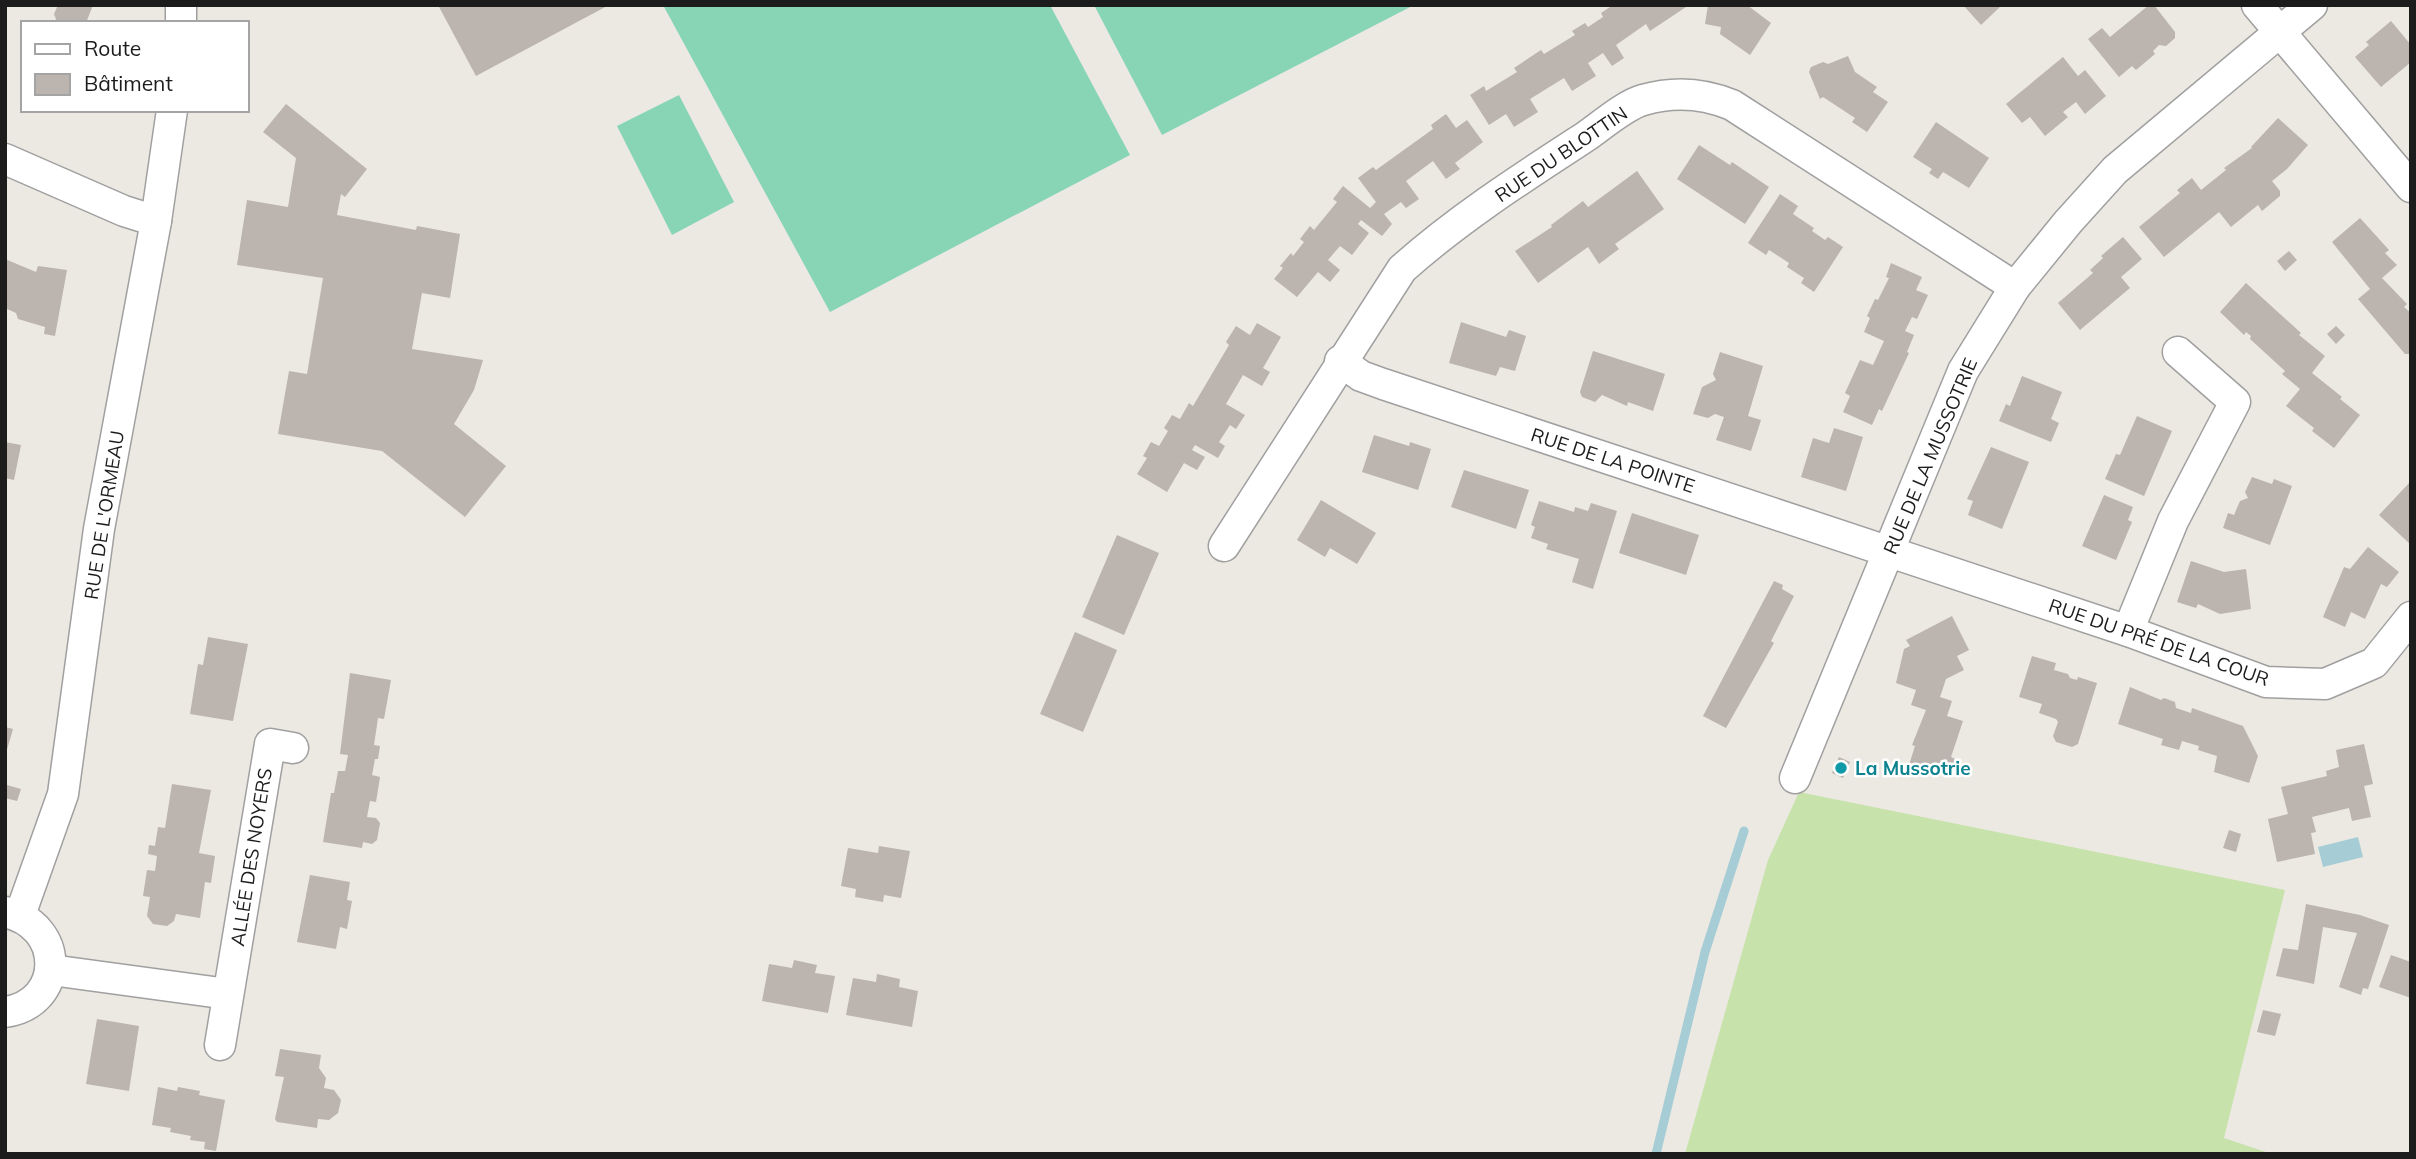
<svg xmlns="http://www.w3.org/2000/svg" width="2416" height="1159" viewBox="0 0 2416 1159" font-family="Mulish,sans-serif">
<rect width="100%" height="100%" fill="#ece9e2"/>
<polygon fill="#c8e2ac" points="1799,792 2285,890 2224,1138 2272,1154 1685,1154 1768,860"/>
<g fill="#87d5b5">
<polygon points="663,5 1050,5 1130,155 830,312"/>
<polygon points="1094,5 1414,5 1162,135"/>
<polygon points="679,95 734,202 672,235 617,126"/>
</g>
<polygon fill="#a6ccd6" points="2358,837 2363,857 2323,867 2318,847"/>
<g fill="none" stroke-linecap="round" stroke-linejoin="round">
<polyline stroke="#a6ccd6" stroke-width="9" points="1656,1154 1705,952 1744,831"/>
</g>
<g fill="#bcb4af">
<polygon points="58,5 93,5 86,23 54,23 56,19 54,14"/>
<polygon points="438,5 609,5 476,76"/>
<polygon points="1613,5 1689,5 1650,31 1646,24 1616,45 1624,58 1612,66 1603,53 1588,63 1596,76 1572,91 1564,78 1530,99 1538,112 1514,127 1506,114 1489,125 1470,95 1484,86 1486,91 1517,72 1514,68 1541,50 1544,54 1575,35 1572,31 1585,23 1588,27 1603,17 1601,13"/>
<polygon points="1708,5 1747,5 1771,23 1750,55 1720,34 1721,27 1705,24"/>
<polygon points="1963,5 2002,5 1981,25"/>
<polygon points="2149,5 2154,5 2175,32 2175,38 2166,46 2159,45 2153,51 2155,54 2136,70 2132,66 2119,77 2088,39 2102,28 2110,37"/>
<polygon points="2391,21 2411,45 2411,62 2381,87 2355,57 2369,45 2366,42"/>
<polygon points="1848,56 1855,72 1877,87 1873,92 1888,102 1867,132 1852,122 1855,118 1823,97 1820,99 1809,72 1811,67 1823,62 1828,64"/>
<polygon points="2063,57 2078,76 2085,70 2106,96 2085,114 2076,102 2063,112 2068,117 2045,136 2030,117 2022,123 2006,104"/>
<polygon points="286,104 367,169 345,197 341,194 337,215 416,230 417,226 460,234 450,298 422,293 412,349 483,360 474,390 454,424 506,466 465,517 382,451 278,434 289,371 307,374 323,278 237,265 247,200 288,207 296,158 263,132"/>
<polygon points="1446,114 1456,128 1467,120 1483,142 1455,163 1460,169 1446,179 1433,161 1406,181 1419,199 1406,208 1401,202 1384,214 1392,224 1382,236 1361,220 1358,224 1369,233 1352,255 1340,246 1328,260 1340,270 1330,282 1318,272 1297,297 1274,279 1283,268 1280,266 1291,253 1293,256 1304,242 1300,239 1310,226 1314,230 1337,202 1333,199 1343,186 1370,208 1376,202 1358,178 1373,167 1376,170 1433,129 1431,125"/>
<polygon points="2278,118 2308,145 2287,169 2272,181 2280,191 2280,196 2262,211 2258,205 2231,227 2219,212 2164,257 2139,227 2180,193 2177,190 2192,178 2201,190 2226,170 2224,168 2252,148 2251,147"/>
<polygon points="1936,122 1989,158 1969,188 1943,172 1938,179 1929,173 1932,169 1913,157"/>
<polygon points="1699,145 1730,165 1732,162 1769,187 1745,224 1677,179"/>
<polygon points="1637,171 1664,209 1615,244 1619,249 1599,264 1588,247 1538,283 1515,251 1552,227 1551,225 1583,201 1588,207"/>
<polygon points="1780,194 1798,206 1793,214 1814,228 1812,231 1825,240 1828,237 1843,247 1814,292 1801,283 1804,278 1787,267 1789,263 1769,250 1766,255 1748,243"/>
<polygon points="2360,218 2389,250 2385,253 2397,265 2382,278 2407,304 2404,307 2411,313 2411,354 2405,354 2358,299 2370,289 2332,242"/>
<polygon points="2123,237 2142,259 2121,277 2130,288 2080,330 2058,303 2093,273 2090,270 2103,258 2101,256"/>
<polygon points="2289,251 2297,260 2285,271 2277,261"/>
<polygon points="5,259 36,272 38,266 67,270 55,336 44,334 45,327 18,319 16,313 5,308"/>
<polygon points="1891,263 1922,277 1916,290 1928,295 1917,319 1912,317 1905,331 1914,335 1907,352 1909,353 1882,411 1879,409 1872,425 1843,412 1850,396 1845,393 1860,360 1873,365 1884,341 1864,332 1870,318 1867,316 1875,299 1878,300 1889,278 1886,277"/>
<polygon points="2246,283 2301,333 2299,335 2325,356 2312,373 2342,397 2340,399 2360,415 2334,448 2312,431 2314,428 2286,406 2300,389 2282,374 2285,371 2250,339 2251,336 2246,332 2244,335 2220,312"/>
<polygon points="1461,322 1506,337 1509,330 1526,336 1515,371 1500,367 1496,376 1449,363"/>
<polygon points="1257,323 1281,337 1263,368 1270,372 1262,386 1243,375 1226,404 1245,415 1236,429 1230,425 1219,442 1225,446 1218,458 1195,445 1192,450 1205,457 1197,470 1184,463 1167,492 1137,474 1147,458 1143,456 1151,442 1159,446 1168,431 1164,428 1172,415 1180,419 1189,403 1193,406 1229,345 1226,342 1236,326 1250,335"/>
<polygon points="2336,326 2345,335 2336,344 2327,334"/>
<polygon points="1593,351 1665,374 1653,411 1628,402 1627,406 1602,395 1595,402 1582,397 1580,392"/>
<polygon points="1720,352 1763,366 1748,416 1761,420 1751,451 1716,440 1724,417 1715,414 1708,418 1693,414 1702,387 1716,380 1713,374"/>
<polygon points="2022,376 2062,392 2051,419 2059,423 2051,442 1999,421 2006,404 2010,406"/>
<polygon points="2137,416 2172,431 2144,496 2105,479 2116,454 2120,455"/>
<polygon points="1834,428 1863,437 1846,491 1801,477 1813,438 1829,443"/>
<polygon points="1374,435 1409,446 1410,442 1431,449 1418,490 1362,472"/>
<polygon points="5,442 21,445 14,480 5,478"/>
<polygon points="1991,447 2029,462 2002,529 1968,515 1973,501 1967,499"/>
<polygon points="1464,470 1529,490 1516,529 1451,507"/>
<polygon points="2252,477 2272,484 2274,479 2292,486 2270,545 2223,528 2228,513 2234,515 2240,501 2248,498 2245,492"/>
<polygon points="2411,481 2411,545 2379,515"/>
<polygon points="2104,495 2133,507 2128,520 2132,522 2116,560 2082,546"/>
<polygon points="1321,500 1376,533 1357,564 1330,548 1325,557 1297,540"/>
<polygon points="1539,501 1574,512 1575,507 1588,511 1591,503 1617,511 1593,589 1572,582 1579,559 1546,549 1548,544 1531,538 1535,527 1531,525"/>
<polygon points="1632,513 1699,535 1686,575 1619,553"/>
<polygon points="1117,535 1159,553 1124,635 1082,617"/>
<polygon points="2368,547 2399,572 2387,587 2381,584 2365,619 2351,612 2345,627 2323,617 2344,567 2350,569"/>
<polygon points="2191,561 2224,572 2246,569 2251,609 2220,614 2198,604 2196,608 2177,602"/>
<polygon points="1774,581 1783,585 1782,589 1794,596 1771,641 1774,643 1726,728 1703,716"/>
<polygon points="1952,616 1969,650 1957,656 1964,670 1946,679 1940,697 1952,701 1947,716 1963,721 1951,757 1955,759 1950,777 1909,765 1915,746 1912,745 1926,710 1911,705 1916,690 1896,683 1904,649 1910,646 1906,640"/>
<polygon points="1075,632 1117,650 1083,732 1040,714"/>
<polygon points="208,637 248,644 233,721 190,714 198,664 203,665"/>
<polygon points="2032,656 2056,663 2054,670 2068,674 2070,678 2077,680 2078,677 2097,683 2078,744 2072,747 2056,742 2053,736 2058,722 2056,719 2039,713 2042,704 2019,697"/>
<polygon points="350,673 391,680 384,719 378,718 374,745 380,746 378,759 375,759 372,775 380,777 376,802 370,801 367,817 376,818 380,823 377,840 372,844 363,842 362,848 323,842 331,793 334,793 338,771 345,771 348,755 340,754"/>
<polygon points="2130,687 2161,700 2164,698 2175,702 2176,708 2191,713 2192,708 2243,726 2258,756 2249,783 2214,772 2217,756 2198,750 2199,746 2182,741 2179,750 2161,745 2163,739 2118,724"/>
<polygon points="5,727 13,729 6,753 5,753"/>
<polygon points="2364,744 2373,784 2364,786 2371,817 2352,821 2349,808 2312,817 2316,832 2311,833 2315,854 2277,862 2268,819 2288,814 2281,787 2327,776 2326,771 2339,767 2336,750"/>
<polygon points="1839,757 1850,762 1843,778 1832,773"/>
<polygon points="172,784 211,790 199,853 215,856 211,883 205,882 200,918 176,914 174,921 167,926 153,924 147,916 150,897 143,896 147,870 155,871 157,856 148,854 149,845 155,846 158,827 165,828"/>
<polygon points="7,785 21,789 17,801 5,798"/>
<polygon points="2229,830 2241,834 2236,852 2223,848"/>
<polygon points="879,846 910,851 901,898 884,895 883,902 855,897 856,889 841,886 848,848 878,853"/>
<polygon points="310,875 350,882 347,900 352,901 347,929 340,927 336,949 297,942"/>
<polygon points="2306,904 2360,915 2389,925 2368,989 2363,988 2361,995 2339,987 2357,933 2323,927 2314,984 2276,976 2283,948 2298,950"/>
<polygon points="2391,955 2411,962 2411,998 2379,987"/>
<polygon points="794,960 817,965 815,973 835,976 828,1013 762,1001 769,964 792,968"/>
<polygon points="877,974 900,979 899,987 918,991 912,1027 846,1015 853,978 876,982"/>
<polygon points="2263,1010 2281,1014 2275,1036 2257,1032"/>
<polygon points="97,1019 139,1026 129,1091 86,1084"/>
<polygon points="280,1049 321,1055 319,1068 326,1078 324,1088 334,1090 341,1100 338,1113 329,1120 318,1119 317,1128 277,1122 275,1119 284,1077 275,1076"/>
<polygon points="158,1087 177,1091 178,1087 200,1091 199,1095 225,1100 216,1151 204,1149 205,1142 190,1140 191,1136 170,1132 171,1128 152,1125"/>
</g>
<g fill="none" stroke-linecap="round" stroke-linejoin="round">
<g stroke="#a0a0a0" stroke-width="33">
<g id="minor">
<polyline points="181,5 181,23"/>
<polyline points="2257,5 2411,187"/>
<polyline points="5,159 124,211 156,221"/>
<polyline points="1340,361 1361,376 1383,384 2128,631 2266,682 2325,684 2374,663 2411,617"/>
<path d="M 1224,546 L 1402,269 C 1458,219 1522,178 1585,137 C 1601,126 1625,105 1643,100 C 1674,91 1703,93 1732,105 L 2015,287"/>
<polyline points="2128,631 2173,521 2235,402 2178,352"/>
<polyline points="1795,778 1963,371 2015,287 2068,222 2115,170 2312,5"/>
<path d="M 5,912 C 65,925 66,1003 5,1012"/>
<polyline points="20,915 63,794 99,529 156,221 172,110"/>
<polyline points="51,970 228,994"/>
<polyline points="220,1045 270,744 293,748"/>
</g>
</g>
<use href="#minor" stroke="#fff" stroke-width="30"/>
</g>
<circle fill="#0f9aa8" stroke="#fff" stroke-width="2.5" cx="1841" cy="768" r="7"/>
<g text-anchor="middle" dominant-baseline="central" stroke-width="5" stroke-linejoin="round" paint-order="stroke">
<g font-size="19" fill="#1c1c1c" stroke="#fff">
<text transform="translate(1561 154) rotate(-34)">RUE DU BLOTTIN</text>
<text transform="translate(1930 456) rotate(-67)">RUE DE LA MUSSOTRIE</text>
<text transform="translate(1613 460) rotate(18)">RUE DE LA POINTE</text>
<text transform="translate(104 515) rotate(-81)">RUE DE L'ORMEAU</text>
<text transform="translate(2159 642) rotate(19)">RUE DU PRÉ DE LA COUR</text>
<text transform="translate(251 857) rotate(-81)">ALLÉE DES NOYERS</text>
</g>
<g font-size="19" font-weight="bold" fill="#0d838f" stroke="#fff" text-anchor="start">
<text x="1855" y="768">La Mussotrie</text>
</g>
</g>
<rect width="2416" height="1159" fill="none" stroke="#1c1c1c" stroke-width="14"/>
<rect x="21" y="21" width="228" height="91" fill="#ffffff" stroke="#a4a4a4" stroke-width="2"/>
<rect x="35" y="44" width="35" height="10" fill="#ffffff" stroke="#a4a4a4" stroke-width="2"/>
<text x="84" y="56" font-size="21" fill="#1c1c1c">Route</text>
<rect x="35" y="74" width="35" height="21" fill="#bcb4af" stroke="#a4a4a4" stroke-width="2"/>
<text x="84" y="91" font-size="21" fill="#1c1c1c">Bâtiment</text>
</svg>
